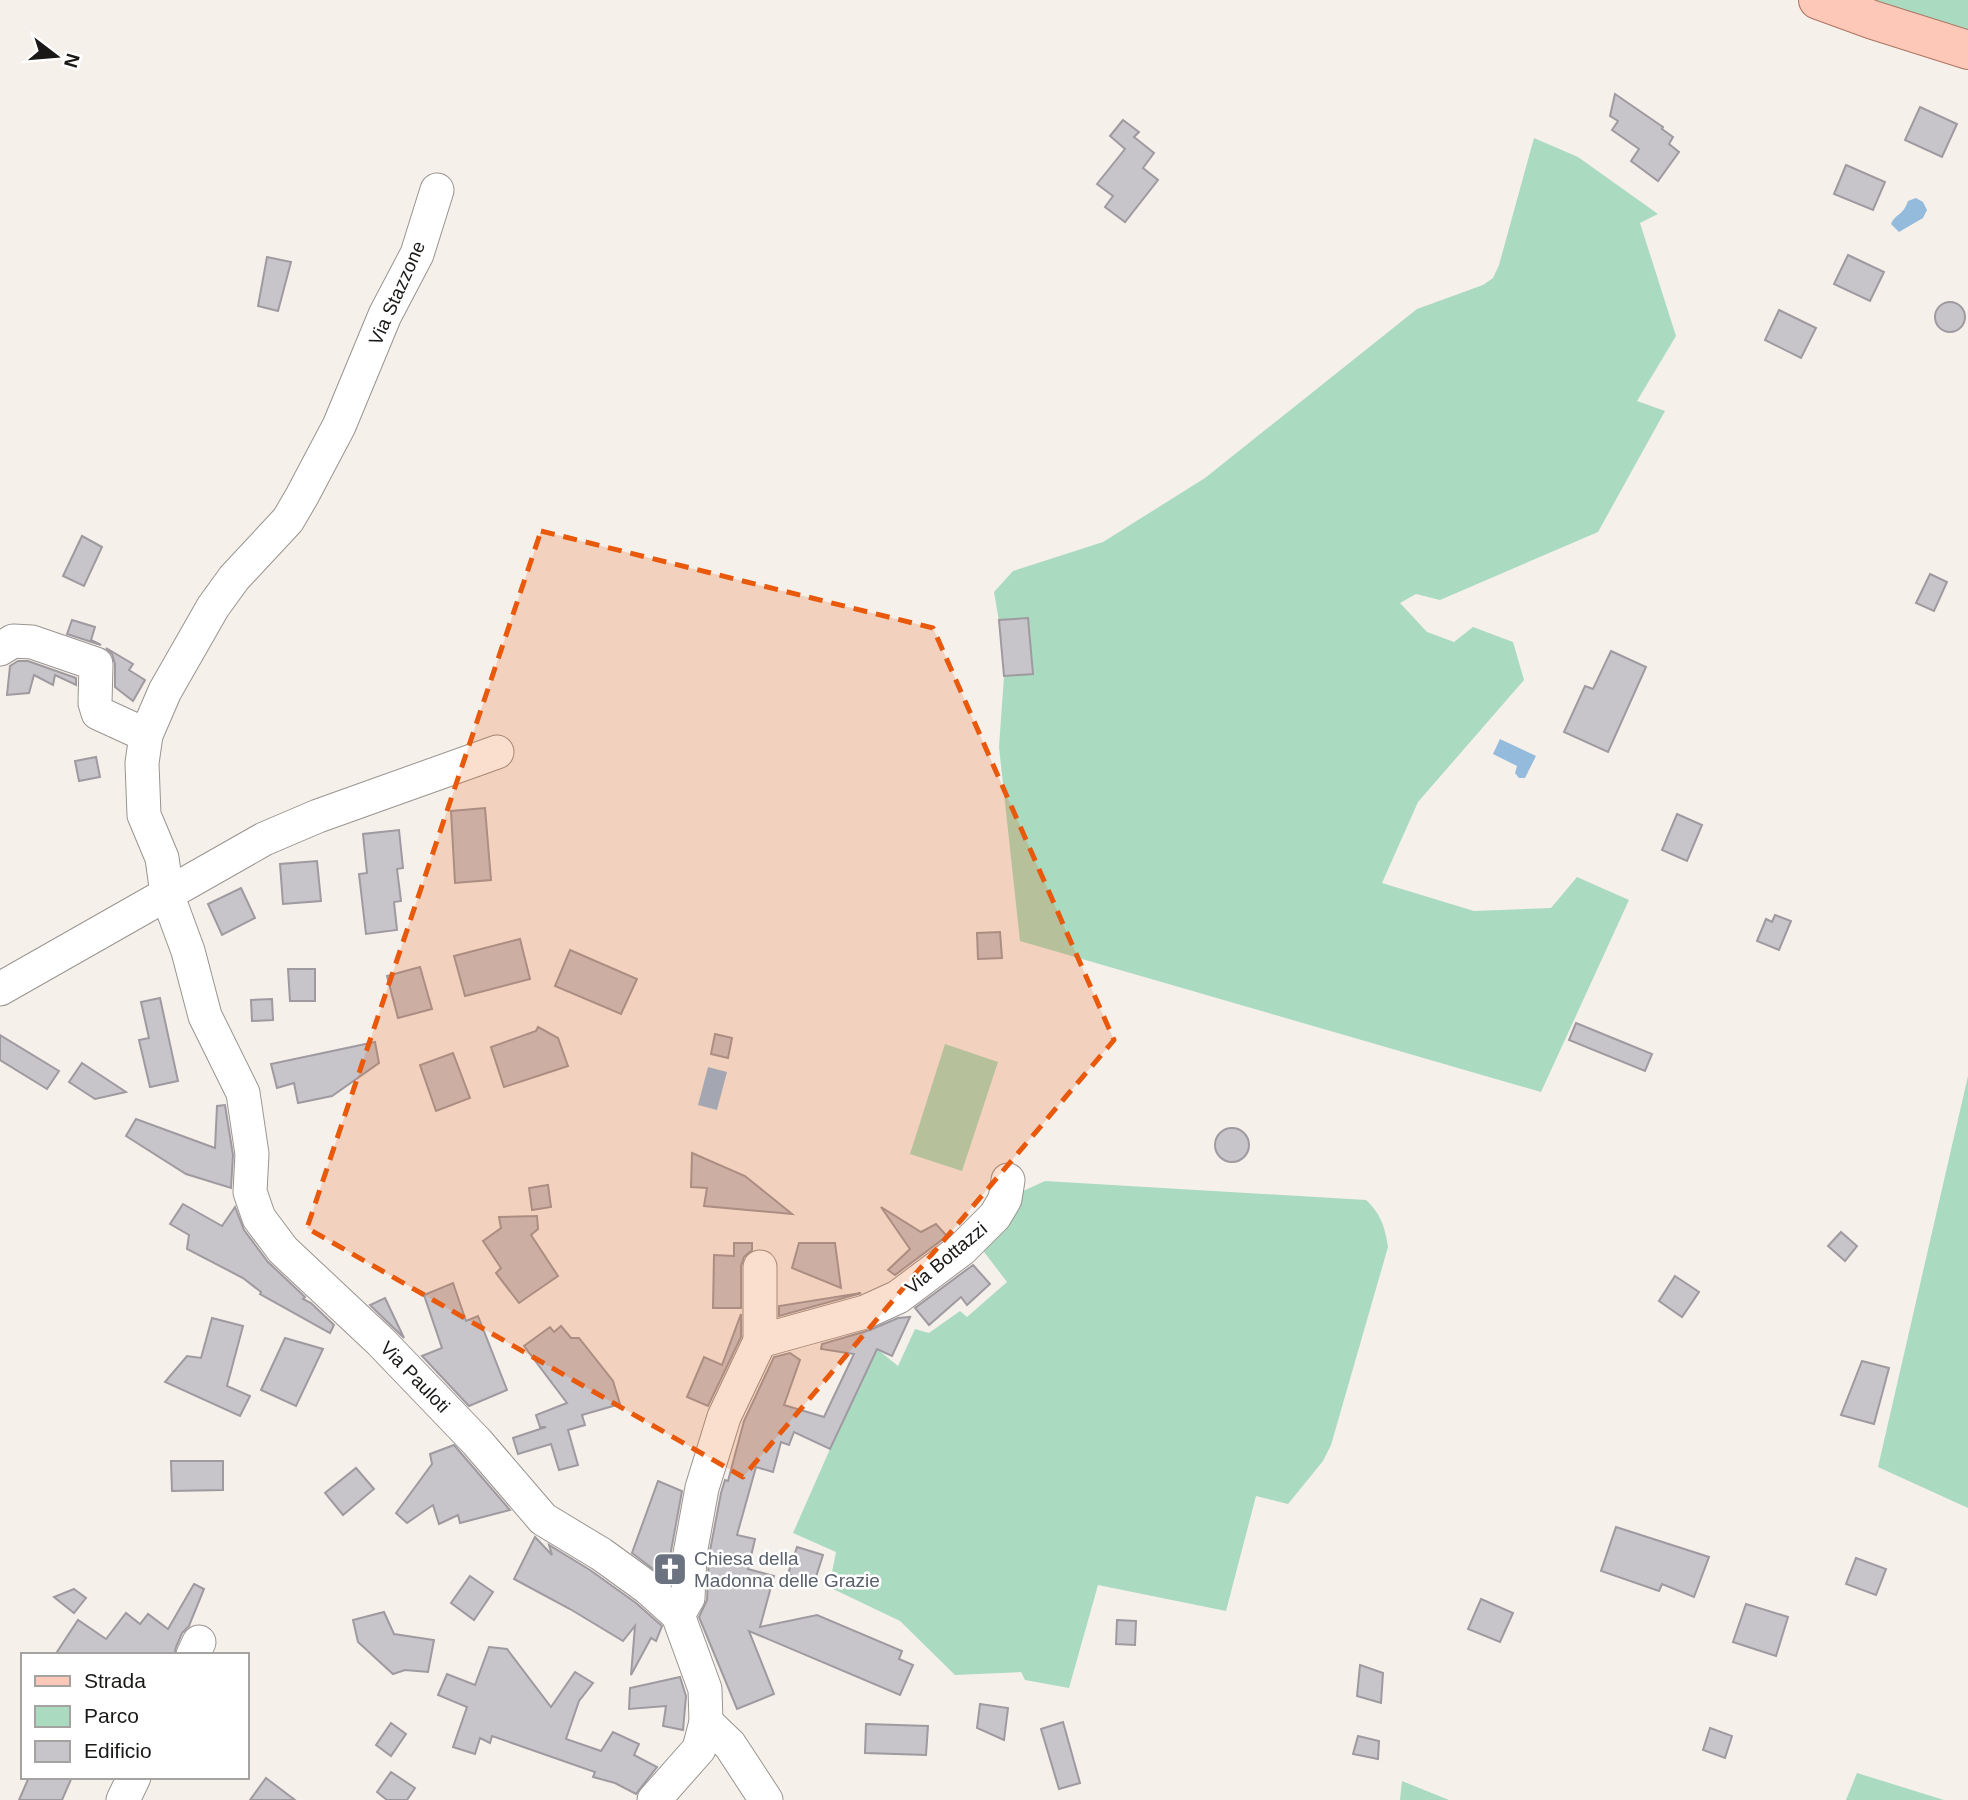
<svg xmlns="http://www.w3.org/2000/svg" width="1968" height="1800" viewBox="0 0 1968 1800" font-family="Arial,sans-serif">
<rect width="100%" height="100%" fill="#f6f0eb"/>
<g fill="#aadac0">
<polygon points="1875,0 1968,0 1968,30"/>
<polygon points="1534,138 1578,157 1658,214 1640,223 1676,336 1637,401 1665,411 1598,532 1440,600 1416,594 1400,603 1427,632 1454,642 1473,627 1513,642 1524,680 1418,802 1382,883 1474,911 1551,908 1577,877 1629,900 1541,1092 1020,941 999,747 1004,676 999,621 994,592 1013,571 1103,542 1205,478 1417,309 1483,285 1493,278 1499,265"/>
<polygon points="945,1044 998,1062 962,1171 910,1154"/>
<polygon points="1968,1076 1968,1508 1878,1467"/>
<path d="M 1045,1181 L 1366,1200 C 1381,1214 1385,1227 1388,1247 L 1331,1445 L 1323,1461 L 1288,1504 L 1256,1496 L 1226,1611 L 1098,1585 L 1069,1688 L 1025,1680 L 1021,1672 L 955,1675 L 900,1621 L 829,1587 L 836,1552 L 793,1533 L 830,1449 L 877,1349 L 898,1366 L 915,1329 L 929,1333 L 960,1311 L 967,1317 L 1007,1282 L 981,1248 L 1021,1192 Z"/>
<polygon points="1857,1773 1944,1800 1846,1800"/>
<polygon points="1402,1781 1449,1800 1400,1800"/>
</g>
<g fill="#94bbdb">
<path d="M 1916,198 L 1923,202 L 1927,210 L 1923,218 L 1899,232 L 1891,224 C 1896,213 1903,216 1908,201 Z"/>
<polygon points="1500,739 1536,756 1525,778 1519,778 1515,773 1517,766 1493,754"/>
<polygon points="708,1067 727,1072 717,1110 698,1105"/>
</g>
<g fill="#c7c4ca" stroke="#9e9aa0" stroke-width="2">
<polygon points="1615,94 1663,127 1662,129 1673,137 1669,144 1679,152 1658,181 1631,161 1639,149 1612,130 1618,121 1610,116"/>
<polygon points="1920,107 1957,124 1942,157 1905,140"/>
<polygon points="1123,120 1139,132 1134,137 1154,153 1143,168 1158,180 1125,222 1105,207 1113,196 1097,184 1125,149 1110,136"/>
<polygon points="1846,165 1885,182 1873,210 1834,194"/>
<polygon points="1848,255 1884,272 1870,301 1834,284"/>
<polygon points="267,257 291,262 278,311 258,306"/>
<circle cx="1950" cy="317" r="15"/>
<polygon points="1779,310 1816,328 1801,358 1765,340"/>
<polygon points="82,536 102,547 84,586 63,576"/>
<polygon points="1930,574 1947,582 1934,611 1916,603"/>
<polygon points="1028,618 1033,674 1004,676 999,620"/>
<polygon points="72,620 95,627 91,640 101,645 67,634"/>
<polygon points="106,648 133,664 129,670 145,680 133,701 115,687 115,664 112,654"/>
<polygon points="1611,651 1646,667 1608,752 1564,732 1585,686 1593,689"/>
<polygon points="18,661 28,661 76,678 76,685 55,675 53,685 34,675 29,693 7,695 10,666"/>
<polygon points="96,757 100,777 79,781 75,761"/>
<polygon points="485,808 491,880 455,883 451,811"/>
<polygon points="1677,814 1702,825 1687,861 1662,850"/>
<polygon points="399,830 403,868 397,869 401,901 394,902 397,930 366,934 359,874 367,873 363,834"/>
<polygon points="317,861 321,901 283,904 280,864"/>
<polygon points="241,888 255,918 222,935 208,904"/>
<polygon points="1775,915 1791,921 1779,950 1757,941 1766,919 1772,922"/>
<polygon points="1000,932 1002,958 978,959 977,933"/>
<polygon points="520,939 530,979 465,996 454,956"/>
<polygon points="570,950 637,979 621,1014 555,986"/>
<polygon points="420,967 432,1009 398,1018 387,976"/>
<polygon points="288,969 315,969 315,1001 290,1001"/>
<polygon points="160,998 178,1081 150,1087 139,1040 149,1038 141,1002"/>
<polygon points="272,999 273,1020 252,1021 251,1000"/>
<polygon points="1576,1023 1652,1054 1645,1071 1569,1040"/>
<polygon points="538,1027 558,1038 568,1066 504,1087 491,1047 536,1031"/>
<polygon points="715,1034 732,1038 728,1058 711,1054"/>
<polygon points="0,1035 59,1071 47,1089 0,1060"/>
<polygon points="375,1042 379,1063 332,1096 298,1103 294,1083 277,1088 271,1064"/>
<polygon points="453,1053 470,1098 436,1111 420,1065"/>
<polygon points="82,1063 126,1092 95,1099 69,1082"/>
<polygon points="225,1105 233,1155 231,1188 186,1174 126,1136 136,1119 215,1148 217,1106"/>
<circle cx="1232" cy="1145" r="17"/>
<polygon points="692,1153 745,1176 792,1214 704,1206 707,1188 691,1187"/>
<polygon points="548,1185 551,1207 532,1210 529,1188"/>
<polygon points="183,1204 222,1226 235,1207 244,1230 268,1262 305,1297 303,1299 311,1303 334,1325 330,1333 260,1294 261,1292 243,1278 187,1249 189,1235 170,1224"/>
<polygon points="881,1207 921,1232 936,1224 947,1236 895,1275 888,1270 910,1249"/>
<polygon points="537,1216 538,1229 531,1235 558,1276 519,1303 496,1273 501,1268 483,1241 501,1228 499,1217"/>
<polygon points="1841,1232 1857,1246 1845,1261 1828,1246"/>
<polygon points="734,1243 752,1243 752,1250 744,1257 741,1266 741,1308 713,1308 714,1255 734,1256"/>
<polygon points="799,1243 835,1243 841,1288 792,1268"/>
<polygon points="973,1265 990,1284 967,1305 961,1297 929,1325 915,1308"/>
<polygon points="1675,1276 1699,1292 1682,1317 1659,1301"/>
<polygon points="453,1283 466,1321 478,1316 507,1390 469,1406 422,1356 442,1348 424,1295"/>
<polygon points="861,1293 858,1294 779,1316 779,1306"/>
<polygon points="385,1298 404,1338 370,1305"/>
<polygon points="741,1314 741,1337 708,1406 687,1397 704,1357 722,1365"/>
<polygon points="910,1317 892,1356 877,1349 830,1449 794,1432 789,1445 781,1442 773,1472 756,1467 737,1535 755,1539 748,1569 774,1576 760,1627 817,1615 902,1651 899,1659 913,1665 900,1695 749,1631 774,1694 737,1709 699,1617 707,1600 709,1556 721,1493 725,1480 728,1481 744,1421 774,1357 790,1353 800,1360 784,1405 824,1417 854,1354 821,1349 822,1344 870,1330 898,1318"/>
<polygon points="212,1318 243,1326 227,1386 250,1396 240,1416 165,1382 187,1356 201,1358"/>
<polygon points="561,1326 571,1338 579,1338 613,1381 620,1404 582,1415 585,1425 568,1430 578,1465 559,1470 551,1444 518,1454 513,1438 546,1427 540,1427 536,1415 567,1403 524,1346 550,1327 554,1332"/>
<polygon points="285,1338 323,1349 296,1406 261,1390"/>
<polygon points="1862,1361 1889,1368 1874,1424 1841,1415"/>
<polygon points="454,1445 510,1510 460,1523 458,1515 439,1524 433,1505 407,1523 396,1513 432,1464 430,1454"/>
<polygon points="171,1461 223,1461 223,1490 172,1491"/>
<polygon points="356,1468 374,1489 343,1515 325,1493"/>
<polygon points="658,1481 682,1491 671,1551 669,1581 632,1553"/>
<polygon points="1616,1527 1709,1557 1694,1597 1662,1584 1659,1591 1601,1571"/>
<polygon points="535,1537 552,1555 549,1545 590,1570 636,1603 662,1626 656,1641 651,1638 631,1675 635,1626 623,1641 570,1609 514,1579"/>
<polygon points="797,1547 823,1555 814,1583 788,1574"/>
<polygon points="1856,1558 1886,1569 1876,1595 1846,1584"/>
<polygon points="470,1576 493,1592 474,1620 451,1603"/>
<polygon points="194,1584 204,1589 189,1626 182,1633 176,1647 174,1655 55,1655 78,1620 106,1639 126,1613 140,1624 148,1614 168,1629"/>
<polygon points="74,1589 86,1598 74,1613 54,1597"/>
<polygon points="1481,1599 1513,1613 1500,1642 1468,1629"/>
<polygon points="1746,1604 1788,1617 1776,1656 1733,1642"/>
<polygon points="384,1612 394,1634 434,1640 428,1672 405,1670 393,1674 358,1642 353,1620"/>
<polygon points="1117,1620 1136,1621 1135,1645 1116,1644"/>
<polygon points="489,1647 507,1649 551,1707 575,1672 593,1683 579,1701 566,1739 601,1751 613,1732 639,1744 634,1755 657,1767 636,1794 615,1783 593,1777 595,1772 492,1736 490,1743 480,1738 475,1754 453,1747 467,1707 438,1695 447,1674 475,1685"/>
<polygon points="1360,1665 1383,1673 1381,1703 1357,1696"/>
<polygon points="680,1677 686,1696 683,1730 663,1726 666,1706 629,1709 630,1688"/>
<polygon points="980,1704 1008,1708 1004,1740 977,1728"/>
<polygon points="1063,1722 1080,1783 1059,1789 1041,1729"/>
<polygon points="391,1723 406,1734 391,1756 376,1745"/>
<polygon points="866,1724 928,1726 926,1755 865,1753"/>
<polygon points="1710,1728 1732,1736 1725,1758 1703,1750"/>
<polygon points="1358,1736 1379,1741 1378,1759 1353,1754"/>
<polygon points="391,1772 415,1788 407,1800 387,1800 377,1792"/>
<polygon points="29,1777 72,1777 62,1800 19,1800"/>
<polygon points="266,1778 295,1800 250,1800"/>
</g>
<g fill="none" stroke-linecap="round" stroke-linejoin="round">
<g stroke="#99948f" stroke-width="35">
<g id="minor">
<polyline points="437,190 417,254 385,315 339,426 302,496 288,520 234,578 213,607 165,691 146,735 142,763 144,815 162,858 167,894 188,951 205,1016 243,1093 252,1154 250,1192 259,1218 283,1250 380,1341 477,1442 543,1519 601,1554 648,1588 678,1615 705,1689 706,1722 699,1749 654,1800"/>
<polyline points="0,649 13,641 32,642 96,664 95,703 98,713 146,735"/>
<polyline points="0,989 264,839 318,816 497,752"/>
<polyline points="760,1267 760,1341"/>
<polyline points="678,1615 688,1598 690,1554 702,1488 724,1417 760,1341 865,1312 898,1297 962,1249 995,1216 1005,1199 1008,1180"/>
<polyline points="193,1655 199,1642"/>
<polyline points="706,1722 730,1745 766,1800"/>
<polyline points="123,1800 134,1777"/>
</g>
</g>
<g stroke="#ad7360" stroke-width="40">
<polyline id="major" points="1818,0 1873,20 1968,50"/>
</g>
<use href="#minor" stroke="#fff" stroke-width="33"/>
<use href="#major" stroke="#fdc8b8" stroke-width="38"/>
</g>
<path fill="#e8590c" fill-opacity="0.2" stroke="#e8590c" stroke-width="5" stroke-dasharray="14 9" stroke-linejoin="round" d="M 541,531 L 933,628 L 1114,1040 L 743,1477 L 307,1228 Z"/>
<defs>
<g id="church-square" transform="scale(1.75)"><rect x="-9" y="-9" width="18" height="18" rx="4" fill="#6b7280" stroke="#fff"/><path d="M-1.2-6h2.4v3.5h3.3v2.4h-3.3V6h-2.4V-.1h-3.3v-2.4h3.3Z" fill="#fff"/></g>
</defs>
<g fill-rule="evenodd">
<use href="#church-square" x="670" y="1569"/>
</g>
<g text-anchor="middle" dominant-baseline="central" stroke-width="5" stroke-linejoin="round" paint-order="stroke">
<g font-size="19" fill="#1b1917" stroke="#fff">
<text transform="translate(397 293) rotate(-66)">Via Stazzone</text>
<text transform="translate(946 1258) rotate(-40)">Via Bottazzi</text>
<text transform="translate(415 1377) rotate(46)">Via Pauloti</text>
</g>
<g font-size="19" fill="#5b616d" stroke="#fff" text-anchor="start">
<text x="694" y="1558">Chiesa della<tspan x="694" dy="22">Madonna delle Grazie</tspan></text>
</g>
</g>
<rect x="21" y="1653" width="228" height="126" fill="#ffffff" stroke="#a4a3a2" stroke-width="2"/>
<rect x="35" y="1676" width="35" height="10" fill="#fdc8b8" stroke="#a4a3a2" stroke-width="2"/>
<text x="84" y="1688" font-size="21" fill="#1b1917">Strada</text>
<rect x="35" y="1706" width="35" height="21" fill="#aadac0" stroke="#a4a3a2" stroke-width="2"/>
<text x="84" y="1723" font-size="21" fill="#1b1917">Parco</text>
<rect x="35" y="1741" width="35" height="21" fill="#c7c4ca" stroke="#a4a3a2" stroke-width="2"/>
<text x="84" y="1758" font-size="21" fill="#1b1917">Edificio</text>
<g transform="translate(56 56) rotate(106)" stroke="#ffffff" stroke-width="5" paint-order="stroke">
<path d="M0-5L12 26L0 18L-12 26Z" fill="#1b1917"/>
<text y="-10" font-size="19" font-weight="bold" text-anchor="middle" fill="#1b1917">N</text>
</g>
</svg>
